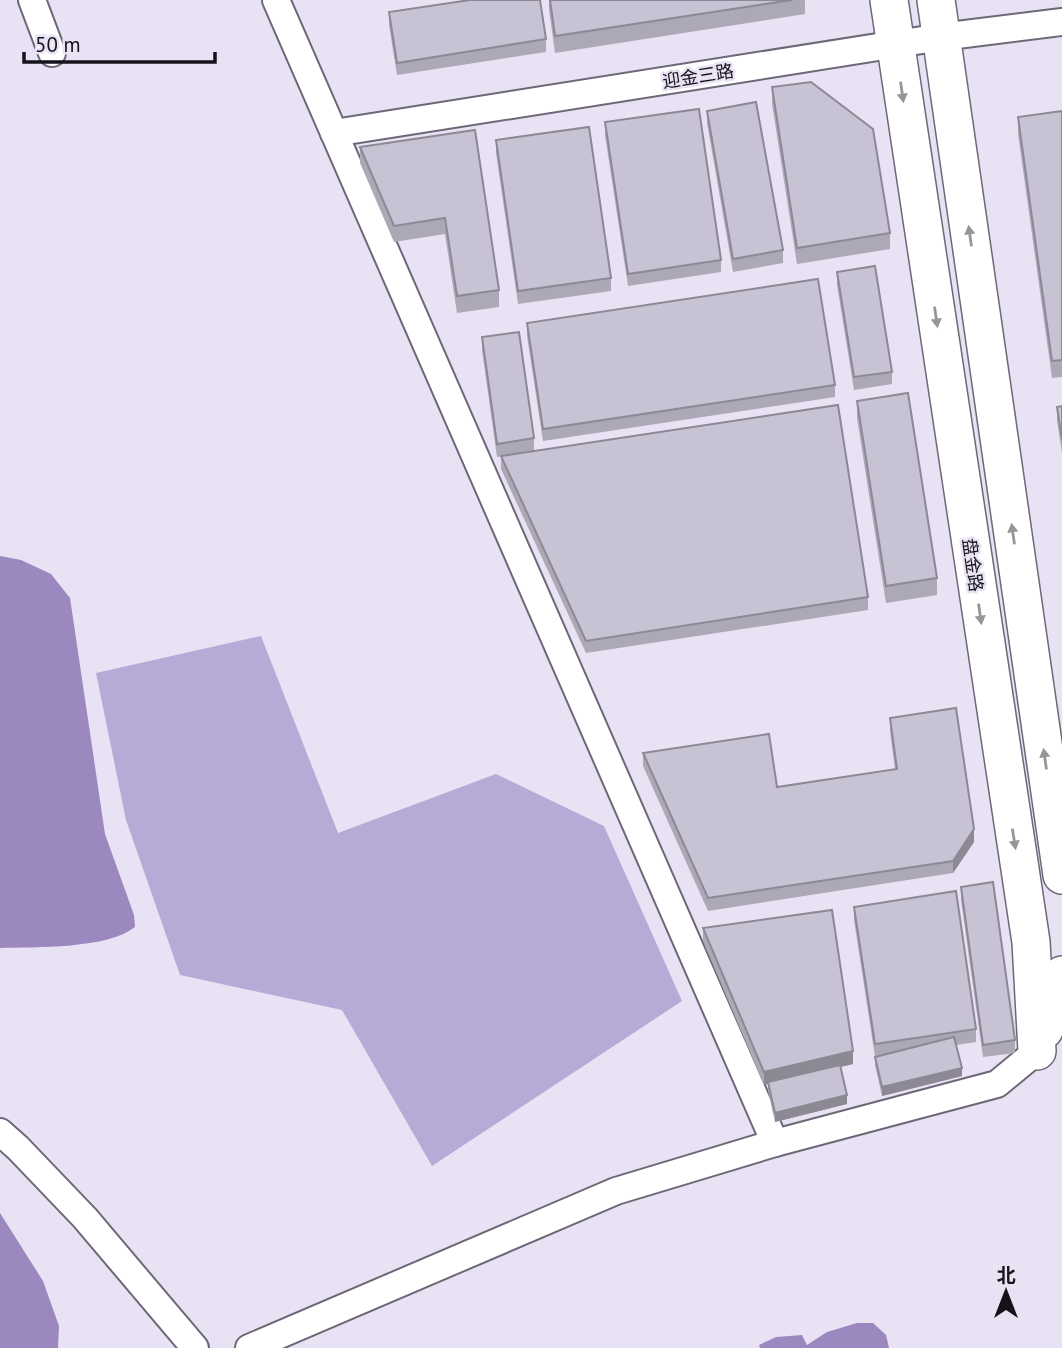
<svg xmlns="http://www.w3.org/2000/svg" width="1062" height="1348" viewBox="0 0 1062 1348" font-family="'PT Sans','Noto Sans SC',sans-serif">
<rect width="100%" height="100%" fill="#e8e2f4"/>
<polygon fill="#b8aad6" points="261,636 338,833 496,774 604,826 682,1001 432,1166 342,1010 180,975 126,820 96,673"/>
<g fill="#9b88bf">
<path d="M 0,556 L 21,560 L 51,574 L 70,598 L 105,834 L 134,915 L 135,927 C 108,949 35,947 0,948 Z"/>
<polygon points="0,1213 43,1281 59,1326 58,1348 0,1348"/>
<polygon points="857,1323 873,1323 886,1335 889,1348 760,1348 759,1345 776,1337 802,1335 807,1345 827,1332"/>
</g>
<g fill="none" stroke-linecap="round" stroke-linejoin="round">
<g stroke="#6d6877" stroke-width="30">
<g id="street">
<polyline points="32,0 52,53"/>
<polyline points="276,0 775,1143"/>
<polyline points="334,133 941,37 1062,22"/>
<polyline points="0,1132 18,1148 85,1218 195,1348"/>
<polyline points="249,1348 616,1191 775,1143 997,1084 1037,1051"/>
</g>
</g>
<g stroke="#6d6877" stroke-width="40">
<g id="secondary">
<polyline points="889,0 1031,942 1037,1051"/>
<polyline points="936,0 1062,875"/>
<polyline points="1044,1030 1062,975"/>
</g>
</g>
<use href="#street" stroke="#fff" stroke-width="26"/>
<use href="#secondary" stroke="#fff" stroke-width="37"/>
</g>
<g fill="#aca8b6">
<polygon points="549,0 805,0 805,14 555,53 549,9"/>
<polygon points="389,12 546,39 546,52 397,75 389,25"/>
<polygon points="772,87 890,233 890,249 797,264 772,104"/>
<polygon points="707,111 783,250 783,263 733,272 707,123"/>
<polygon points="1062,111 1062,377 1052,378 1018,134 1018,117"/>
<polygon points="605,122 721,260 721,272 628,286 605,135"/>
<polygon points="475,130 499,290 499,307 457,313 445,234 394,242 360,163 360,147"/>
<polygon points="496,140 611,278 611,291 518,304 496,153"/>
<polygon points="837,272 892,372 892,384 854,390 837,285"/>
<polygon points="527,323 835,385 835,397 543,441 527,336"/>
<polygon points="482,337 534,438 534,451 868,597 868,610 586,653 501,469 501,456 523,453 497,457 482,350"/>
<polygon points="857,401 937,578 937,595 886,603 857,418"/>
<polygon points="1062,406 1062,453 1057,420 1057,407"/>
<polygon points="890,718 974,842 953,873 708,911 643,766 643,753 777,787 895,769 890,731"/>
<polygon points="961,887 1015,1040 1015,1053 983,1057 961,900"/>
<polygon points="854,907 976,1029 976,1042 956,1045 962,1076 882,1096 875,1065 875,1057 854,920"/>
<polygon points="703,928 853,1064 840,1067 847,1104 775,1122 768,1091 768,1084 764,1085 703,941"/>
</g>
<g fill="#8c8894">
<polygon points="974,829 974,842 953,873 953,861"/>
<polygon points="853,1051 853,1064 764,1085 764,1072"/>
<polygon points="962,1068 962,1076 882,1096 882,1087"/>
<polygon points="847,1095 847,1104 775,1122 775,1113"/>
</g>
<g fill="#c8c3d4" stroke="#8c8894" stroke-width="2">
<polygon points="470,0 540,0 546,39 397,63 389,12"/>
<polygon points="550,0 792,0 555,36"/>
<polygon points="811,82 873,129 890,233 797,248 772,87"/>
<polygon points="756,102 783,250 733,259 707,111"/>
<polygon points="699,109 721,260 628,274 605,122"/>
<polygon points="1062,111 1062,360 1052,361 1018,117"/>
<polygon points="589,127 611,278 518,291 496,140"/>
<polygon points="475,130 499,290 457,296 445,218 394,226 360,147"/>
<polygon points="875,266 892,372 854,377 837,272"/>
<polygon points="818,279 835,385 543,429 527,323"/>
<polygon points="519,332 534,438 497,444 482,337"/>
<polygon points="908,393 937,578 886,586 857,401"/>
<polygon points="838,405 868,597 586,641 501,456"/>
<polygon points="1062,406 1062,440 1057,407"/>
<polygon points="956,708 974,829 953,861 708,898 643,753 769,734 777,787 897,769 890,718"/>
<polygon points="993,882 1015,1040 983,1045 961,887"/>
<polygon points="956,891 976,1029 875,1044 854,907"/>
<polygon points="832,910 853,1051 764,1072 703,928"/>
<polygon points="954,1037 962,1068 882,1087 875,1057"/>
<polygon points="840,1065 847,1095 775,1113 768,1082"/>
</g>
<defs><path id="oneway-solid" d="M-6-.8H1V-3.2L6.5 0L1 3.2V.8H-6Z" transform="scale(1.75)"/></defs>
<g fill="#969598">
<use href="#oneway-solid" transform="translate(902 92) rotate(82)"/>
<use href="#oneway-solid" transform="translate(970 236) rotate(-98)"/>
<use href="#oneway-solid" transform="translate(936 317) rotate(82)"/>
<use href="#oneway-solid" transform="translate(1013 534) rotate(-98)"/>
<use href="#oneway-solid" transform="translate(980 614) rotate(82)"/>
<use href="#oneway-solid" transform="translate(1045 759) rotate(-98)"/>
<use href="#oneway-solid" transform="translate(1014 839) rotate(81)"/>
</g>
<g text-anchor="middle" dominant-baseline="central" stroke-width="5" stroke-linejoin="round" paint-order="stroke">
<g font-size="18" fill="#151319" stroke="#e8e2f4">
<text transform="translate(698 76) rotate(-9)">迎金三路</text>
<text transform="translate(973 565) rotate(82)">盘金路</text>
</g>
</g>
<g transform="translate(1006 1292)" stroke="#e8e2f4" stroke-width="5" paint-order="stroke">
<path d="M0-5L12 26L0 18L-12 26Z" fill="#151319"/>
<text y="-10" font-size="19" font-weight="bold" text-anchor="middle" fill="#151319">北</text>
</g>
<path d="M24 52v10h191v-10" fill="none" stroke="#151319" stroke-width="3.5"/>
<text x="35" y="52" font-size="21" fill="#151319" stroke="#e8e2f4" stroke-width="5" paint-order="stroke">50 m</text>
</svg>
